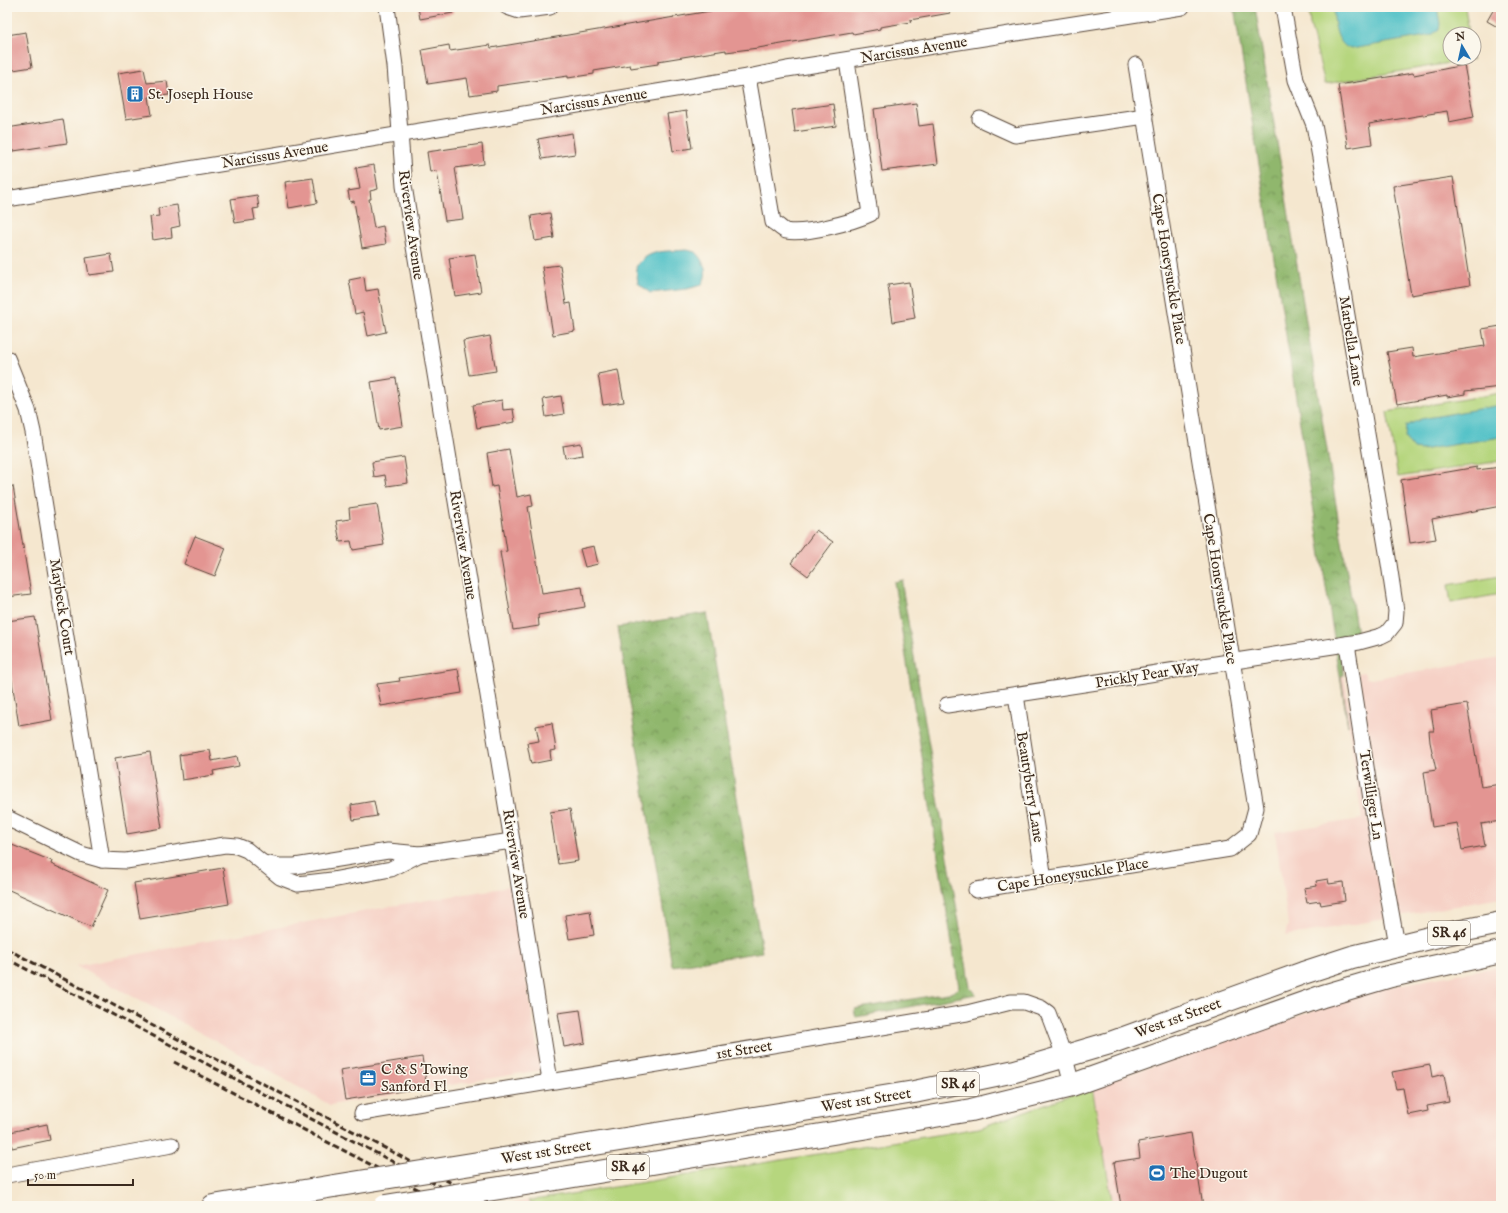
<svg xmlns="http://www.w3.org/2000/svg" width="1508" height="1213" viewBox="0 0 1508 1213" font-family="'IM FELL English',serif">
<defs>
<pattern id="forest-crowns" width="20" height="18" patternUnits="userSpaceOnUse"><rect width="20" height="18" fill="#90b76d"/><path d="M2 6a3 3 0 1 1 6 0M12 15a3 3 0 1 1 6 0" fill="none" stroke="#779559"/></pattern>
</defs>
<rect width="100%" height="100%" fill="#fbf7ec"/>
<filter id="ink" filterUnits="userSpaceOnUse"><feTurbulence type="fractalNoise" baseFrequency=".025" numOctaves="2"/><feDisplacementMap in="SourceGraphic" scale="8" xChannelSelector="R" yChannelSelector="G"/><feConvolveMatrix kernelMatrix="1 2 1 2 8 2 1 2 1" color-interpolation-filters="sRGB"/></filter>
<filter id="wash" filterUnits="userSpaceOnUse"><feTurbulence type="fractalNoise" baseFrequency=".012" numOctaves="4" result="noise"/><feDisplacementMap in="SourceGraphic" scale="16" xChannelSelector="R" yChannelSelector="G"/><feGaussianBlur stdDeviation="0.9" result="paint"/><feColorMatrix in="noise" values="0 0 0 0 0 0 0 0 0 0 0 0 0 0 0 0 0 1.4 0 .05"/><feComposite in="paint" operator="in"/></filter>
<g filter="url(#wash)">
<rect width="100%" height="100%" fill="#f5e7cf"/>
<g fill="#f6d1c6">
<polygon points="1501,657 1501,898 1399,916 1358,673 1364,672 1366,678 1371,679"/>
<polygon points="1344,675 1385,919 1285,936 1288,924 1275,832 1362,819 1341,676"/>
<polygon points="511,884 541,1070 330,1105 225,1046 76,966 403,904 503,888"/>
<polygon points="1501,966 1501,1206 1113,1206 1092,1087 1377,989"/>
<polygon points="528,1201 538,1206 489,1206"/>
</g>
<g fill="#b6d67e" stroke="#78804e">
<polygon points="1308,7 1465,7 1469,34 1450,34 1450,58 1473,59 1325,84 1310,24"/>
<polygon points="1501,393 1501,461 1398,477 1387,412"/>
<polygon points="1501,576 1501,594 1451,603 1448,585"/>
<polygon points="1092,1087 1113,1206 538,1206 528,1201 979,1128"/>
</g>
<g fill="url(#forest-crowns)" stroke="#667046">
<polygon points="1231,7 1255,7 1357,634 1338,637 1344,675 1341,676 1348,726 1235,13"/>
<polygon points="903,580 902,586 970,987 976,994 856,1017 854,1009 954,992 959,987 894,582"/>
<polygon points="707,613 762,952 672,966 618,627"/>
</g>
<g fill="#54c2c8" stroke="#487673">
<path d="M 1334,7 L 1437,7 L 1440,24 L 1439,29 L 1432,35 L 1351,49 C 1336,45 1333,21 1334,7 Z"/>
<path d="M 687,250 L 695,252 C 704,261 710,274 701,285 L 687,289 L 650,293 L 638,283 L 636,267 C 649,248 666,252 687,250 Z"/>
<polygon points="1501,405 1501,437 1421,450 1413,449 1405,438 1406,426 1421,419"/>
</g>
<g id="blocks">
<g fill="#e39592">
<polygon points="418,7 452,7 453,13 420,19"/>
<polygon points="734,7 950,7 950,13 910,20 911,22 880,27 880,29 853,34 852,32 758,48 726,52 726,50 658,61 658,64 631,68 630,65 594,71 594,74 568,78 568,76 497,86 497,91 470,95 467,78 428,84 422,50 449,45 450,51 490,45 491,48"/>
<polygon points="1495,7 1501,7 1501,29 1487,21"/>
<polygon points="26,32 32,67 7,71 7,35"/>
<polygon points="1464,65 1474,117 1449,122 1447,111 1369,124 1372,144 1348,148 1338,85 1413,73 1414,75"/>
<polygon points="144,69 147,83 167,81 169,95 149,97 152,115 126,119 118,73"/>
<polygon points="916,103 919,126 933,124 938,164 882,171 874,109"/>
<polygon points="833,104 836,126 795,132 792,110"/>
<polygon points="686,111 692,148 673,151 667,114"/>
<polygon points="63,119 67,143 7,152 7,128"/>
<polygon points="572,133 575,154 542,159 538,139"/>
<polygon points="482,144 484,164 455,168 463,219 445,221 437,171 430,172 427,152"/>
<polygon points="374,165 378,189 370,191 371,199 369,199 374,228 383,226 386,244 362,248 354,201 350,202 348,191 360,189 356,168"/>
<polygon points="1453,177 1470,285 1411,295 1393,186"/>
<polygon points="313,178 317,203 289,208 285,182"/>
<polygon points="257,195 259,208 253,209 255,220 235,223 231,199"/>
<polygon points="177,205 180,226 171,228 172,237 153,240 150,217 159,216 158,208"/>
<polygon points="550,213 554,238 535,241 531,216"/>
<polygon points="111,254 114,272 89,275 86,258"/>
<polygon points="475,254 481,292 455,296 449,258"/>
<polygon points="560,265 566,304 571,303 575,331 553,335 542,267"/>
<polygon points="364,277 366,291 378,289 386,332 368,336 363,312 355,314 349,280"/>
<polygon points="909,282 915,318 893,322 888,285"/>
<polygon points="1501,326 1501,387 1465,391 1465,394 1447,397 1447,395 1397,404 1387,352 1412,348 1413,357 1485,346 1482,329"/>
<polygon points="490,336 496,371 469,375 463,341"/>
<polygon points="618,370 624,402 603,405 598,374"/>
<polygon points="396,378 403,426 379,430 371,382"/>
<polygon points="561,396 564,414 546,417 543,399"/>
<polygon points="502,400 503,410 513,409 515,422 477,428 473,405"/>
<polygon points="581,443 583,455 565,458 563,446"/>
<polygon points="509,449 517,497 531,494 533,506 528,507 542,593 582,587 585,607 538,615 539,626 513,630 500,552 507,551 497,486 492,487 487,453"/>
<polygon points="404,457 408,483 387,486 385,475 374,477 372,462"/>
<polygon points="1477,467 1477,470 1501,467 1501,506 1432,519 1436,539 1410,543 1401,480"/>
<polygon points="13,486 31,594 7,597 7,487"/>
<polygon points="377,504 384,545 353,550 351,541 340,542 336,521 350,519 349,508"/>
<polygon points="816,530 833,542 808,576 791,563"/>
<polygon points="195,536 226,548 215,576 184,564"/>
<polygon points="594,546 598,564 585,567 580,549"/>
<polygon points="35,617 52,720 19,726 7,650 7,621"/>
<polygon points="458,669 462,693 381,706 377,684 400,681 399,678"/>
<polygon points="1467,704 1481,787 1501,784 1501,821 1481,824 1485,846 1462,850 1457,823 1432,827 1424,772 1436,770 1430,742 1429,731 1434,731 1431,710"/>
<polygon points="552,723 556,750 550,751 551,760 531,764 527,743 539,741 536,726"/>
<polygon points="210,750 212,761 237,756 239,766 213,771 214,775 182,780 179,755"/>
<polygon points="150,752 162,828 127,834 115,758"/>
<polygon points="374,801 377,816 353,820 351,805"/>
<polygon points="570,809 578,861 558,864 550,812"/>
<polygon points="7,843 52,861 51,864 108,890 91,927 7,889"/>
<polygon points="223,868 229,904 140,919 134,883"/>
<polygon points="1328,879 1329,884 1343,882 1345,901 1321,905 1320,901 1307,903 1304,888 1317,886 1316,881"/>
<polygon points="590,911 594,935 569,939 565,915"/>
<polygon points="580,1010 585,1043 564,1047 558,1013"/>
<polygon points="422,1057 427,1087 345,1100 340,1070"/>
<polygon points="1430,1065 1432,1077 1444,1074 1449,1102 1427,1106 1428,1111 1408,1115 1403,1088 1396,1089 1392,1072"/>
<polygon points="47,1124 50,1140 12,1148 10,1132"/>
<polygon points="1191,1133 1203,1206 1121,1206 1114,1162 1140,1158 1138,1142"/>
</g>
</g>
</g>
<g filter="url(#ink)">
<use href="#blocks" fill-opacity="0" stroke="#574639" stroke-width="1"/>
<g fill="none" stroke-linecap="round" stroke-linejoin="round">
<g stroke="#574639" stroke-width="17">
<g id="minor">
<polyline points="387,7 395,66 404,186 512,841 550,1081"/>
<polyline points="507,7 519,11 550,7"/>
<path d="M 748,77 L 773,222 C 777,224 782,230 786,231 C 804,235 853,222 870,214 L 847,61"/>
<polyline points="980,119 1015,135 1145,116"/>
<polyline points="7,199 748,77 787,69 1182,7"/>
<polyline points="7,358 28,410 33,432 102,860"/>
<polyline points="1347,644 1373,812 1397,945"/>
<polyline points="1016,695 1044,879"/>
<polyline points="947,705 1359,642 1381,636 1387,633 1395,623 1396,611 1389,564 1324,179 1314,125 1296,80 1283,7"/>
<polyline points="7,818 81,854 102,860 126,861 225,845 237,846 247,850 280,877 298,884 332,880 391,869 420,854"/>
<polyline points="264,863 280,866 295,866 388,851 420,854 512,841"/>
<polyline points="976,890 1230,849 1249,834 1256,808 1136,65"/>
<polyline points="362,1113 967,1013 1011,1002 1024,1002 1041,1008 1048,1013 1065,1058 1072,1085"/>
<polyline points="7,1175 172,1145"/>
</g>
</g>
<g stroke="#574639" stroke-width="24">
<g id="primary">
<polyline points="503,1159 914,1092 1015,1071 1110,1043 1303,973 1352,957 1446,934 1501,923"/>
<polyline points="532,1183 971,1110 1072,1085 1323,996 1391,976 1501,952"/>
<polyline points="213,1206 334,1186"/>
</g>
</g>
<use href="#minor" stroke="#fff" stroke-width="15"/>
<use href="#primary" stroke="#fff" stroke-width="22"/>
<g stroke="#3b2a1e" stroke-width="3" stroke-dasharray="6 3" stroke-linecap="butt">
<polyline points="7,949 495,1206"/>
<polyline points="7,959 477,1206"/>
<polyline points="174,1062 450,1206"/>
</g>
<g stroke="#574639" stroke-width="24" stroke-linecap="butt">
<g id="primary-bridge">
<polyline points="334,1186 503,1159"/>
<polyline points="385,1206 532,1183"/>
</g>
</g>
<use href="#primary-bridge" stroke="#fff" stroke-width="22"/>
</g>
</g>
<defs>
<g id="building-square" transform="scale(0.9)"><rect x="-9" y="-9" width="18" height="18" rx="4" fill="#1f6fb2" stroke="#fbf7ec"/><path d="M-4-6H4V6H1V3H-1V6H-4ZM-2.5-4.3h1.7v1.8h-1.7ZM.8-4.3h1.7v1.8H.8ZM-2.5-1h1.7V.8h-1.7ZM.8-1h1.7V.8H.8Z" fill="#fff"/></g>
<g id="office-square" transform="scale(0.9)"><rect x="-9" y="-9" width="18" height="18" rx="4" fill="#1f6fb2" stroke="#fbf7ec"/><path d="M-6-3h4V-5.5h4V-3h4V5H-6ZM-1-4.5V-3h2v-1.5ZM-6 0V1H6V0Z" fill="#fff"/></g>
<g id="stadium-square" transform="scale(0.9)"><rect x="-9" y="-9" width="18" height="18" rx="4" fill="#1f6fb2" stroke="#fbf7ec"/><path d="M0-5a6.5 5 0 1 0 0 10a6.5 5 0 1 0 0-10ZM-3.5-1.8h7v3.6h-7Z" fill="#fff"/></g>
</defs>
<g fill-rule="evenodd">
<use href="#building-square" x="135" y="94"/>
<use href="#office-square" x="368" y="1078"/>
<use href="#stadium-square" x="1157" y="1173"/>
</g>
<g text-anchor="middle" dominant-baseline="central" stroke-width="3" stroke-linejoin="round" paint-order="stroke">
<g fill="#fbf7ec" stroke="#75685c" stroke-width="1">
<rect x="1428" y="921" width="42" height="24" rx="3"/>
<rect x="937" y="1072" width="42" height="24" rx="3"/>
<rect x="607" y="1155" width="42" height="24" rx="3"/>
</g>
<g font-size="14" font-weight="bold" fill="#3b2a1e">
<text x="1449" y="933">SR 46</text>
<text x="958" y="1084">SR 46</text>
<text x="628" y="1167">SR 46</text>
</g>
<g font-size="15" fill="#3b2a1e" stroke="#fbf7ec">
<text transform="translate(914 50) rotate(-9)">Narcissus Avenue</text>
<text transform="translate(594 102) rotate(-9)">Narcissus Avenue</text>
<text transform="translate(275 155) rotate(-9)">Narcissus Avenue</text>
<text transform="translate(411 225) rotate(82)">Riverview Avenue</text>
<text transform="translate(1169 269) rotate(81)">Cape Honeysuckle Place</text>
<text transform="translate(1351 341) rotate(81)">Marbella Lane</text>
<text transform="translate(463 545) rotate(81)">Riverview Avenue</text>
<text transform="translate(1220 589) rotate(81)">Cape Honeysuckle Place</text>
<text transform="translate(62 607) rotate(81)">Maybeck Court</text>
<text transform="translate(1147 675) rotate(-9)">Prickly Pear Way</text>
<text transform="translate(1030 787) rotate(81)">Beautyberry Lane</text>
<text transform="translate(1371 795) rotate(81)">Terwilliger Ln</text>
<text transform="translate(516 864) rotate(81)">Riverview Avenue</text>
<text transform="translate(1073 875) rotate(-9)">Cape Honeysuckle Place</text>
<text transform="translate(1178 1018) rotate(-20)">West 1st Street</text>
<text transform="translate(744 1050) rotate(-9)">1st Street</text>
<text transform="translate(866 1100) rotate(-9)">West 1st Street</text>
<text transform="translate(546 1152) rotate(-9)">West 1st Street</text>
</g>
<g font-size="15" fill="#3b2a1e" stroke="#fbf7ec" text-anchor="start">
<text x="148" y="94">St. Joseph House</text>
<text x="381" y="1069">C &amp; S Towing<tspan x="381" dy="17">Sanford Fl</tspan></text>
<text x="1170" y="1173">The Dugout</text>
</g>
</g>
<rect width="1508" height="1213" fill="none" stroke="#fbf7ec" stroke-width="24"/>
<g transform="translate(1462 46) rotate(351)"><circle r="19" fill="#fbf7ec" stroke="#aea59a"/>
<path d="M0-3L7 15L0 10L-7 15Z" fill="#1f6fb2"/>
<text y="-6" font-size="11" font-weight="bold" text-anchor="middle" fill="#3b2a1e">N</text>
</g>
<path d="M28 1179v6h105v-6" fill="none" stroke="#3b2a1e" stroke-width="2"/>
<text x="34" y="1179" font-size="12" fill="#3b2a1e" stroke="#fbf7ec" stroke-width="3" paint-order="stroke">50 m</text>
</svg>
